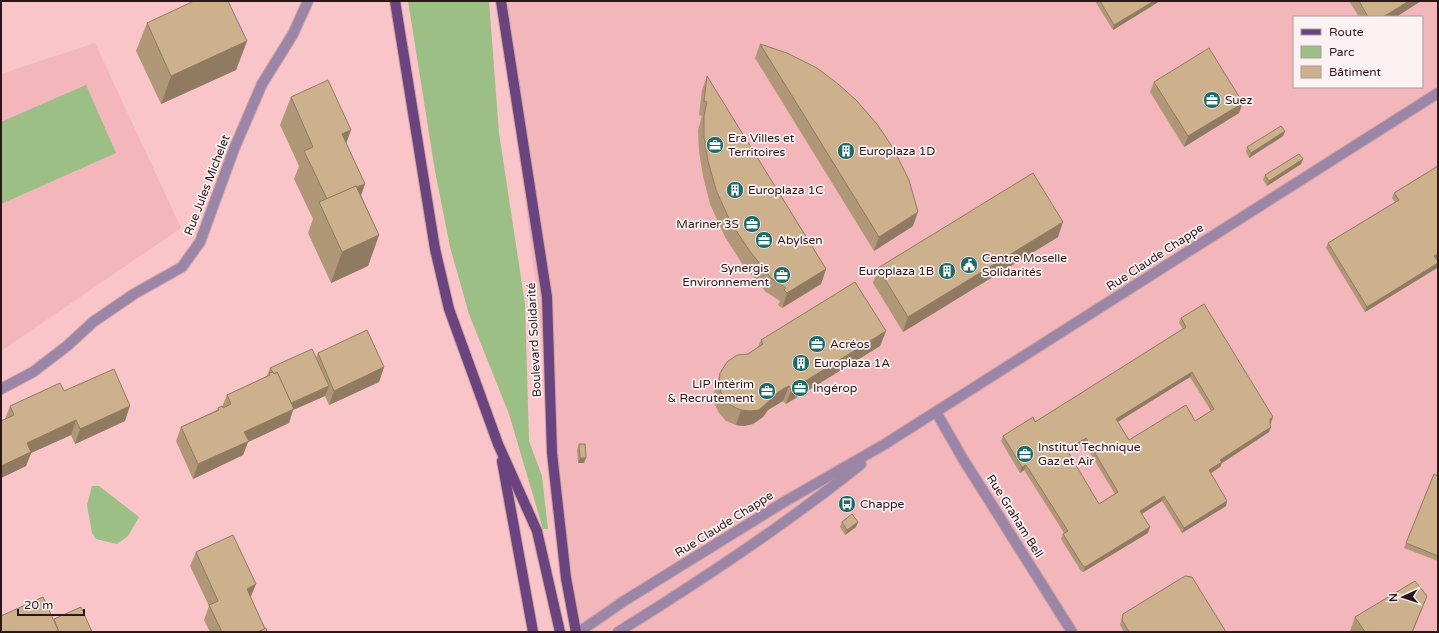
<svg xmlns="http://www.w3.org/2000/svg" width="1439" height="633" viewBox="0 0 1439 633" font-family="'Varela Round',sans-serif">
	<style>
		.built { fill: #f2b6bb; fill-rule: evenodd }
		.green { fill: #9bbf84 }
		.lines { fill: none; stroke-linecap: round; stroke-linejoin: round }
		.minor-casing { stroke: #d0a2a6; stroke-width: 12 }
		.major-casing { stroke: #d0a2a6; stroke-width: 12 }
		.minor { stroke: #9b86a7; stroke-width: 10 }
		.major { stroke: #6a447e; stroke-width: 10 }
		.wall { fill: #b09778; fill-rule: evenodd }
		.shaded-wall { fill: #907b62 }
		.building { fill: #cdb08c; stroke: #907b62; fill-rule: evenodd }
		.labels { text-anchor: middle; stroke-width: 3.5; stroke-linejoin: round; paint-order: stroke }
		.poi-label { font-size: 12px; fill: #2a1719; stroke: #fdf2f3; text-anchor: start }
		.street-label { font-size: 12px; fill: #2a1719; stroke: #fdf2f3 }
	</style>
	<rect width="100%" height="100%" fill="#f9c5c9"/>
	<!-- built -->
	<g class="built">
		<path d="M501 1H1438V632H576L574 601ZM1294 17H1422V87H1294Z"/>
		<path d="M95 43 181 228 1 351V74Z"/>
	</g>
	<!-- green -->
	<g class="green">
		<path d="M408 1H489L499 133 525 304 529 441 542 476 548 529H543L509 414 469 314 450 247 435 171Z"/>
		<path d="M86 85 116 153 1 204V122Z"/>
		<path d="M92 486H99L139 517 128 536 117 544 96 539 92 533 87 505Z"/>
	</g>
	<g class="lines">
		<defs>
			<g id="minor">
				<path d="M1 389 33 372 67 346 93 322 134 294 182 267 200 242 234 149 262 84 293 34 308 1"/>
				<path d="M936 412 963 459 1072 632"/>
				<path d="M579 632 624 601 784 502 885 444 1438 93"/>
				<path d="M618 632C702 580 784 526 861 464"/>
			</g>
			<g id="major">
				<path d="M395 1 435 249 449 309 498 444 537 531 560 632"/>
				<path d="M501 1 547 297 552 453 566 578 576 632"/>
				<path d="M502 461 533 632"/>
			</g>
		</defs>
		<!-- minor casing -->
		<use href="#minor" class="minor-casing"/>
		<!-- major casing -->
		<use href="#major" class="major-casing"/>
		<!-- minor -->
		<use href="#minor" class="minor"/>
		<!-- major -->
		<use href="#major" class="major"/>
	</g>
	<!-- wall -->
	<g class="wall">
		<path d="M1095 1H1160L1113 30Z"/>
		<path d="M1349 1H1421L1396 17H1359Z"/>
		<path d="M147 23 247 41 236 70 161 104 136 51Z"/>
		<path d="M760 44 913 226 874 251 755 58Z"/>
		<path d="M707 76 826 269 821 284 782 308 778 305 780 301 766 292 743 265 725 237 710 204 703 176 699 151 698 130 702 116 699 115 702 90Z"/>
		<path d="M1154 82 1239 113 1184 147 1150 92Z"/>
		<path d="M291 97 346 143 365 184 361 195 379 235 368 266 331 283 308 233 313 219 294 179 299 166 280 125Z"/>
		<path d="M1285 131 1283 136 1249 158 1246 152 1247 147Z"/>
		<path d="M1303 159 1301 164 1267 186 1263 180 1265 175Z"/>
		<path d="M1438 166V257L1436 259 1437 268 1365 312 1326 248 1328 243 1395 202 1392 198 1394 193Z"/>
		<path d="M1058 237 903 332 873 283 878 268Z"/>
		<path d="M1181 318 1271 423H1270L1269 432 1222 463 1220 467 1210 473 1226 506 1182 533 1162 501 1142 514 1148 533 1083 572 1081 571 1061 539 1063 534 1064 533 1024 470 1020 473 1001 441 1003 436 1035 422 1183 329 1179 323ZM1190 377 1211 411 1195 421 1129 440 1118 422ZM1084 443 1115 494 1099 504 1068 453Z"/>
		<path d="M886 331 880 346 786 404 783 401 768 410 763 417 753 424 744 426 736 425 726 421 719 413 713 401 715 388 720 373 758 347 761 340Z"/>
		<path d="M318 353 384 367 379 382 329 405 325 396 293 410 289 423 248 442 243 455 193 479 176 441 181 427 217 410 218 408 222 407 227 395 267 376 270 368 316 358Z"/>
		<path d="M64 391 125 421 75 444 71 435 31 453 26 466 1 478V421L5 419 10 406Z"/>
		<path d="M579 444 584 463H578L577 450Z"/>
		<path d="M1434 474 1438 476V561L1404 548Z"/>
		<path d="M842 522H858L856 527 845 535 840 527Z"/>
		<path d="M196 552 251 598 267 632H210L204 620 209 606 190 566Z"/>
		<path d="M1427 596 1413 632H1351L1350 631 1355 617Z"/>
		<path d="M1123 614 1226 632H1124L1120 625Z"/>
	</g>
	<!-- shaded-wall -->
	<g class="shaded-wall">
		<path d="M1154 1H1160L1113 30 1114 25Z"/>
		<path d="M1409 1H1421L1396 17H1383Z"/>
		<path d="M247 41 236 70 161 104 171 76Z"/>
		<path d="M1243 103 1239 113 1184 147 1188 136Z"/>
		<path d="M351 130 341 158 342 134Z"/>
		<path d="M1285 131 1283 136 1249 158 1251 153Z"/>
		<path d="M1303 159 1301 164 1267 186 1269 181Z"/>
		<path d="M365 184 355 212 327 201Z"/>
		<path d="M918 212 913 226 874 251 879 237Z"/>
		<path d="M1063 222 1058 237 903 332 908 317Z"/>
		<path d="M379 235 368 266 331 283 342 252Z"/>
		<path d="M1438 254V257L1432 261 1434 256Z"/>
		<path d="M1438 263 1437 268 1365 312 1367 307Z"/>
		<path d="M826 269 821 284 782 308 787 293Z"/>
		<path d="M886 331 880 346 786 404 791 390Z"/>
		<path d="M384 367 379 382 329 405 334 391Z"/>
		<path d="M1192 372 1190 377 1114 424 1116 419Z"/>
		<path d="M329 386 325 396 293 410 289 423 248 442 243 455 193 479 198 464 244 432 288 405Z"/>
		<path d="M789 386 783 401 768 410 763 417 753 424 744 426 736 425 741 410 774 395Z"/>
		<path d="M130 406 125 421 75 444 80 429Z"/>
		<path d="M1273 417 1271 423 1269 424 1270 419Z"/>
		<path d="M76 420 71 435 31 453 26 466 1 478V466L27 443Z"/>
		<path d="M1271 427 1269 432 1222 463 1220 467 1207 476 1209 470 1220 460Z"/>
		<path d="M1086 438 1084 443 1065 455 1067 450Z"/>
		<path d="M580 458H586L584 463H578Z"/>
		<path d="M1026 465 1024 470 1020 473 1022 467Z"/>
		<path d="M1164 496 1162 501 1138 516 1140 511Z"/>
		<path d="M1227 501 1226 506 1182 533 1184 528Z"/>
		<path d="M858 522 856 527 845 535 847 530Z"/>
		<path d="M1150 527 1148 533 1083 572 1085 567Z"/>
		<path d="M256 584 250 599 247 589Z"/>
	</g>
	<!-- building -->
	<g class="building">
		<path d="M194 1H228L247 41 171 76 147 23Z"/>
		<path d="M1100 1H1154L1114 25Z"/>
		<path d="M1359 1H1409L1383 17H1368Z"/>
		<path d="M760 44 787 53 817 68 838 84 856 100 877 124 893 148 909 180 918 212 879 237Z"/>
		<path d="M1209 48 1243 103 1188 136 1154 82Z"/>
		<path d="M707 76 826 269 787 293 784 290 786 288 771 278 749 250 731 223 716 190 708 161 704 137V116L707 102 704 101Z"/>
		<path d="M328 80 351 130 342 134 365 184 357 187 356 186 327 199 304 151 313 147 291 97Z"/>
		<path d="M1281 126 1285 131 1251 153 1247 147Z"/>
		<path d="M1299 154 1303 159 1269 181 1265 175Z"/>
		<path d="M1438 166V254L1434 256 1438 261V263L1367 307 1328 243 1399 200 1394 193Z"/>
		<path d="M1033 173 1063 222 908 317 878 268Z"/>
		<path d="M356 186 379 235 342 252 319 202Z"/>
		<path d="M855 282 886 331 791 390 789 386 783 389 774 395 768 402 759 410 750 411 741 410 732 406 724 399 719 387 720 373 727 362 737 355 748 354 763 344 761 340Z"/>
		<path d="M1204 304 1273 417 1270 419V425L1271 427 1220 460 1222 462 1209 470 1227 501 1184 528 1164 496 1140 511 1150 527 1085 567 1083 566 1063 534 1068 531 1026 465 1022 467 1003 436 1033 417 1035 422 1186 327 1181 318ZM1192 372 1214 409 1195 421 1186 405 1129 440 1116 419ZM1086 438 1118 492 1099 504 1067 450Z"/>
		<path d="M367 330 384 367 334 391 318 353Z"/>
		<path d="M312 349 329 386 291 403 277 372 274 374 270 368Z"/>
		<path d="M114 369 130 406 80 429 76 420 27 443 31 452 1 466V421L14 415 10 406 60 383 64 391Z"/>
		<path d="M273 372 274 374 277 372 294 409 244 432 249 441 198 464 181 427 219 410 218 408 222 406 223 408 231 404 227 395 270 375 269 373Z"/>
		<path d="M579 444H585L586 458H580Z"/>
		<path d="M1434 474 1438 476V556L1406 543Z"/>
		<path d="M852 514 858 522 847 530 842 522Z"/>
		<path d="M233 535 256 584 247 589 265 629 258 632H222L209 605 218 601 196 552Z"/>
		<path d="M1185 576 1192 577 1226 632H1129L1122 620 1123 614Z"/>
		<path d="M1415 581 1427 596 1412 632H1365L1355 617Z"/>
		<path d="M43 597 59 632H1V616Z"/>
		<path d="M81 607 92 632H59L54 619Z"/>
		<path d="M266 628 267 632H258Z"/>
	</g>
	<!-- icons -->
	<defs>
		<symbol id="office-disc" viewBox="-11 -11 22 22"><circle r="9.5" fill="#1e6a69" stroke="#fdf2f3"/><path d="M-6-3h4V-5.5h4V-3h4V5H-6ZM-1-4.5V-3h2v-1.5ZM-6 0V1H6V0Z" fill="#fff"/></symbol>
		<symbol id="building-disc" viewBox="-11 -11 22 22"><circle r="9.5" fill="#1e6a69" stroke="#fdf2f3"/><path d="M-4-6H4V6H1V3H-1V6H-4ZM-2.5-4.3h1.7v1.8h-1.7ZM.8-4.3h1.7v1.8H.8ZM-2.5-1h1.7V.8h-1.7ZM.8-1h1.7V.8H.8Z" fill="#fff"/></symbol>
		<symbol id="civic-disc" viewBox="-11 -11 22 22"><circle r="9.5" fill="#1e6a69" stroke="#fdf2f3"/><path d="M-.6-6.5H3V-4.5H.6V-3L4-1V1h2V6H-6V1h2V-1L-.6-3ZM-1.2 2.5V6h2.4V2.5Z" fill="#fff"/></symbol>
		<symbol id="bus-disc" viewBox="-11 -11 22 22"><circle r="9.5" fill="#1e6a69" stroke="#fdf2f3"/><path d="M-5-6H5V4H4V6H2V4H-2V6H-4V4H-5ZM-3.5-4V0h7V-4ZM-3.5 1.2v1.5H-2V1.2ZM2 1.2v1.5H3.5V1.2Z" fill="#fff"/></symbol>
	</defs>
	<g fill-rule="evenodd">
		<use href="#office-disc" x="1202" y="90" width="20" height="20"/>
		<use href="#office-disc" x="705" y="135" width="20" height="20"/>
		<use href="#building-disc" x="836" y="141" width="20" height="20"/>
		<use href="#building-disc" x="725" y="180" width="20" height="20"/>
		<use href="#office-disc" x="742" y="214" width="20" height="20"/>
		<use href="#office-disc" x="754" y="230" width="20" height="20"/>
		<use href="#civic-disc" x="959" y="255" width="20" height="20"/>
		<use href="#building-disc" x="937" y="261" width="20" height="20"/>
		<use href="#office-disc" x="772" y="265" width="20" height="20"/>
		<use href="#office-disc" x="807" y="334" width="20" height="20"/>
		<use href="#building-disc" x="791" y="353" width="20" height="20"/>
		<use href="#office-disc" x="790" y="378" width="20" height="20"/>
		<use href="#office-disc" x="757" y="381" width="20" height="20"/>
		<use href="#office-disc" x="1015" y="444" width="20" height="20"/>
		<use href="#bus-disc" x="837" y="494" width="20" height="20"/>
	</g>
	<g class="labels">
		<!-- poi labels -->
		<g class="poi-label">
			<text x="1225" y="104">Suez</text>
			<text x="728" y="142">Era Villes et<tspan x="728" dy="14">Territoires</tspan></text>
			<text x="859" y="155">Europlaza 1D</text>
			<text x="748" y="194">Europlaza 1C</text>
			<text x="739" y="228" text-anchor="end">Mariner 3S</text>
			<text x="777" y="244">Abylsen</text>
			<text x="982" y="262">Centre Moselle<tspan x="982" dy="14">Solidarités</tspan></text>
			<text x="769" y="272" text-anchor="end">Synergis<tspan x="769" dy="14">Environnement</tspan></text>
			<text x="934" y="275" text-anchor="end">Europlaza 1B</text>
			<text x="830" y="348">Acréos</text>
			<text x="814" y="367">Europlaza 1A</text>
			<text x="754" y="388" text-anchor="end">LIP Intérim<tspan x="754" dy="14">&amp; Recrutement</tspan></text>
			<text x="813" y="392">Ingérop</text>
			<text x="1038" y="451">Institut Technique<tspan x="1038" dy="14">Gaz et Air</tspan></text>
			<text x="860" y="508">Chappe</text>
		</g>
		<!-- street labels -->
		<g class="street-label">
			<text transform="translate(207 185) rotate(-69)" y="4">Rue Jules Michelet</text>
			<text transform="translate(1155 257) rotate(-33)" y="4">Rue Claude Chappe</text>
			<text transform="translate(534 340) rotate(-93)" y="4">Boulevard Solidarité</text>
			<text transform="translate(1015 516) rotate(58)" y="4">Rue Graham Bell</text>
			<text transform="translate(724 524) rotate(-32)" y="4">Rue Claude Chappe</text>
		</g>
	</g>
	<!-- border -->
	<rect width="1439" height="633" fill="none" stroke="#2a1719" stroke-width="4"/>
	<!-- legend -->
	<rect x="1293" y="16" width="130" height="72" fill="#fdf2f3" stroke="#a99a9c"/>
	<rect x="1301" y="29" width="20" height="6" fill="#6a447e" stroke="#a99a9c"/>
	<text x="1329" y="36" font-size="12" fill="#2a1719">Route</text>
	<rect x="1301" y="46" width="20" height="12" fill="#9bbf84" stroke="#a99a9c"/>
	<text x="1329" y="56" font-size="12" fill="#2a1719">Parc</text>
	<rect x="1301" y="66" width="20" height="12" fill="#cdb08c" stroke="#a99a9c"/>
	<text x="1329" y="76" font-size="12" fill="#2a1719">Bâtiment</text>
	<!-- north arrow -->
	<g transform="translate(1403 597) rotate(267)" stroke="#fdf2f3" stroke-width="3" paint-order="stroke">
	<path d="M0-3L7 15L0 10L-7 15Z" fill="#2a1719"/>
	<text y="-6" font-size="11" font-weight="bold" text-anchor="middle" fill="#2a1719">N</text>
	</g>
	<!-- scale -->
	<path d="M18 609v6h66v-6" fill="none" stroke="#2a1719" stroke-width="2"/>
	<text x="24" y="609" font-size="12" fill="#2a1719" stroke="#fdf2f3" stroke-width="3" paint-order="stroke">20 m</text>
</svg>
